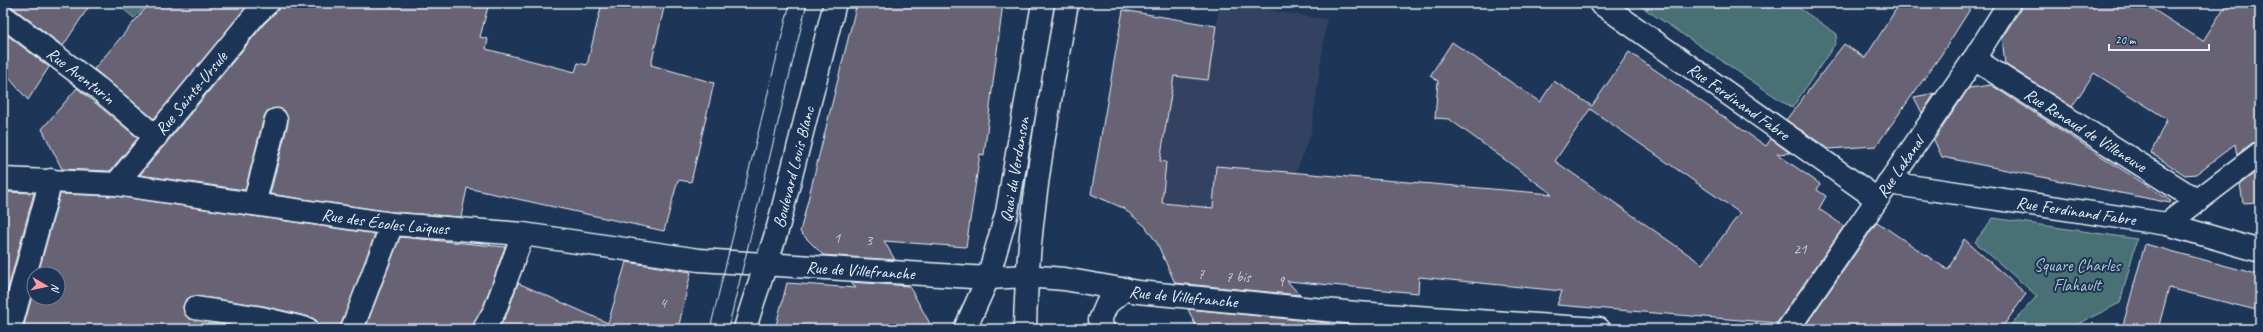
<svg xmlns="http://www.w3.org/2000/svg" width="2263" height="332" viewBox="0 0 2263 332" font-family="Caveat,sans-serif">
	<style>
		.built { fill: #334260 }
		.green { fill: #4a7175; stroke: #99b1b6 }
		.building { fill: #676274; stroke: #e8f1f8; fill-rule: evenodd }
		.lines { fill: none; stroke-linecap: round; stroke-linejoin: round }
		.street-casing { stroke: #e8f1f8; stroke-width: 25 }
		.secondary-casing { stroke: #e8f1f8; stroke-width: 25 }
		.street { stroke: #1d3557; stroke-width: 22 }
		.secondary { stroke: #1d3557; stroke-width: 22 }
		.tram { stroke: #e8f1f8; stroke-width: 1 }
		.labels { text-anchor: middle; stroke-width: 4; stroke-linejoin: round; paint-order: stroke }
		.number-label { font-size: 15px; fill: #c8cdd7 }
		.street-label { font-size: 17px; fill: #e8f1f8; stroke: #1d3557 }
		.park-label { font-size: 17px; fill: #b1c4ca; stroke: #1d3557 }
	</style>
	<rect width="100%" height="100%" fill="#1d3557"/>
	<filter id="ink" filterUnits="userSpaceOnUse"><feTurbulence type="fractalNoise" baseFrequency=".025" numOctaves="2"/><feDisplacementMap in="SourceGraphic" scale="8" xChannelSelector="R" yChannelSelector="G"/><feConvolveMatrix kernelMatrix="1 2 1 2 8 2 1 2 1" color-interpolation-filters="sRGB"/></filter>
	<g filter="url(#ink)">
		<!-- built -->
		<path class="built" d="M1220 3 1327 19 1311 133 1296 173 1213 208 1162 203 1157 245 1145 226 1132 214 1123 208 1091 196 1123 10 1216 26Z"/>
		<!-- green -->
		<g class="green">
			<path d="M116 3H149L134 18Z"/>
			<path d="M1636 3H1792L1837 34 1835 44 1792 108Z"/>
			<path d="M1993 218 2137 239 2120 303 2068 329H2012L2009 327 2037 296 1975 242Z"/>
		</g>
		<!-- building -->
		<g class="building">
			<path d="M3 3H91L63 46 11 6Z"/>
			<path d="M150 3H250L154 119 94 69Z"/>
			<path d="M280 3H489L480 37 488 39 486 49 575 72 578 63 587 65 602 3H665L651 65 714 83 691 182 678 180 664 231 467 188 461 217 393 212 270 194 288 123 285 111 279 108 267 111 264 117 245 190 140 175 264 24 276 12Z"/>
			<path d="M857 3H1003L984 155 980 154 966 247 884 241 895 260 823 255 800 232Z"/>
			<path d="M1900 3H1974L1941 55 1876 146 1829 149 1786 120 1844 44 1865 58Z"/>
			<path d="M2021 3H2143L2203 41 2227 3H2260V141L2252 143 2237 155 2235 144 2196 174 2185 175 2151 153 2167 119 2094 73 2072 107 2005 64 2002 38 2020 10Z"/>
			<path d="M1123 10 1216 26 1208 80 1174 76 1160 161 1166 162 1162 203 1213 208 1216 166 1552 194 1449 119 1435 118 1438 81 1430 76 1452 42 1540 102 1554 81 1592 106 1629 52 1766 146 1771 139 1790 153 1777 154 1820 184 1817 190 1826 196 1819 209 1844 226 1777 323 1557 305 1562 291 1419 277 1418 293 1287 281 1300 295 1175 283 1157 243 1145 226 1123 208 1091 194ZM1590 109 1740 213 1702 264 1555 161Z"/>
			<path d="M3 32 49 67 28 100 3 71Z"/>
			<path d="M1991 85 2171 201 2170 203 1942 157 1934 140 1969 88Z"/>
			<path d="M77 88 138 138 110 171 62 169 42 129Z"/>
			<path d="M1935 93 1922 113 1914 97Z"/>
			<path d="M2260 169V202L2243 203 2240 184Z"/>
			<path d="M3 192 34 193 3 307Z"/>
			<path d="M60 194 115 196 375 234 340 329H319L316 320 310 317 264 306 196 296 190 297 183 306 184 313 188 318 250 329H23L34 289V298H58V274H38Z"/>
			<path d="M1877 222 1948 270 1964 239 2026 294 2001 329H1803Z"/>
			<path d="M400 237 505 247 484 305 472 329H365Z"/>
			<path d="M2145 244 2260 275V311L2169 288 2158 329H2122Z"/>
			<path d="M626 262 691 272 678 329H498L507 314 518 283 608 323Z"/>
			<path d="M850 282 909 286 933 329H775L787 283 856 288Z"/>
			<path d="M1188 309 1328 323 1334 329H1197Z"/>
		</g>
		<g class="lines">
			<defs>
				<g id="street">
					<path id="s1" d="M1600 3 1877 199"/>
					<path id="s2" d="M3 16 98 88 156 137"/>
					<path id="s3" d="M1974 59 2198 201"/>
					<path id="s4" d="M3 179 116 184 392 224 523 234 699 260 988 278"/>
					<path id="s5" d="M1888 183 2167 224 2260 251"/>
					<path id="s6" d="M116 184 255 15 268 3"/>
					<path d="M254 204 276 120"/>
					<path d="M2167 224 2260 153"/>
					<path id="s7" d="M1026 276 1064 279 1138 292 1356 313 1599 329"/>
					<path d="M195 308 261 318 307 329"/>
					<path d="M10 329 51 180"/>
					<path d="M352 329 392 224"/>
					<path d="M484 329 495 310 523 234"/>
					<path id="s8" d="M745 329C754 295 768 262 778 227L835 3"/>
					<path d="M1103 329 1100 320 1107 304 1125 289"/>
					<path id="s9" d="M1788 329 1974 59 2009 3"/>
				</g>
				<g id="secondary">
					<path d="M988 278 1026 276"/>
					<path id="s10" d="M965 329 988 278 1007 212 1043 3"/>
					<path d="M1025 329C1027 219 1048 111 1067 3"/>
				</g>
			</defs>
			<!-- street casing -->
			<use href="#street" class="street-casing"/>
			<!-- secondary casing -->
			<use href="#secondary" class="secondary-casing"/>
			<!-- street -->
			<use href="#street" class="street"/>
			<!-- secondary -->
			<use href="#secondary" class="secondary"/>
			<!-- tram -->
			<g class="tram">
				<path d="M710 329 790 3"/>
				<path d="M728 329 807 3"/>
			</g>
		</g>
	</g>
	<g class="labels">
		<!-- number labels -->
		<g class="number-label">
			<text x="837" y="243">1</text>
			<text x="869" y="245">3</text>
			<text x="1800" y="254">21</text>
			<text x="1201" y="279">7</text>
			<text x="1238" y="282">7 bis</text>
			<text x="1281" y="286">9</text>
			<text x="663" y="308">4</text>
		</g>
		<!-- street labels -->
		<g class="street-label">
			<text dy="6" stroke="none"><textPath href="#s2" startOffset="98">Rue Aventurin</textPath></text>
			<text dy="6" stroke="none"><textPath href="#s6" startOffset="118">Rue Sainte-Ursule</textPath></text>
			<text dy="6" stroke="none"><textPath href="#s1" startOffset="170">Rue Ferdinand Fabre</textPath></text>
			<text dy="6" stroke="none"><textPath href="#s3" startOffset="132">Rue Renaud de Villeneuve</textPath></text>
			<text dy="6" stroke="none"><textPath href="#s8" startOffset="169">Boulevard Louis Blanc</textPath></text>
			<text dy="6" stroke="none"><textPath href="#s9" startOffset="197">Rue Lakanal</textPath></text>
			<text dy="6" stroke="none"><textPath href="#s10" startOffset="168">Quai du Verdanson</textPath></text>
			<text dy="6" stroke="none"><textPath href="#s5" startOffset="190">Rue Ferdinand Fabre</textPath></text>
			<text dy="6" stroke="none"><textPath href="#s4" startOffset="385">Rue des Écoles Laïques</textPath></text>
			<text dy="6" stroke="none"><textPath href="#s4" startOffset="863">Rue de Villefranche</textPath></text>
			<text dy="6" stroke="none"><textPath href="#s7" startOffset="159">Rue de Villefranche</textPath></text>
		</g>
		<!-- park labels -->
		<g class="park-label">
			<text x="2077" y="271">Square Charles<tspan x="2077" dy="20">Flahault</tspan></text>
		</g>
	</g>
	<!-- margin -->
	<rect width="2263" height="332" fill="none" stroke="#1d3557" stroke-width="16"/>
	<rect x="8" y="8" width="2247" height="316" fill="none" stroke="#e8f1f8" stroke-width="1.5" filter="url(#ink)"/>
	<!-- north arrow -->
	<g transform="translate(46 286) rotate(99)"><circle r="19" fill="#1d3557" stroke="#6e8097"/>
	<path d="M0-3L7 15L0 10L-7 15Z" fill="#ff9aa2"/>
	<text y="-6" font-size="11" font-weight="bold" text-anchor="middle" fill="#e8f1f8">N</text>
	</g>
	<!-- scale -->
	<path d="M2109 44v6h100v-6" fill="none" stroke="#e8f1f8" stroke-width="2"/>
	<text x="2115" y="44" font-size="12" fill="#e8f1f8" stroke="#1d3557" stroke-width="3" paint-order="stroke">20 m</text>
</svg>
